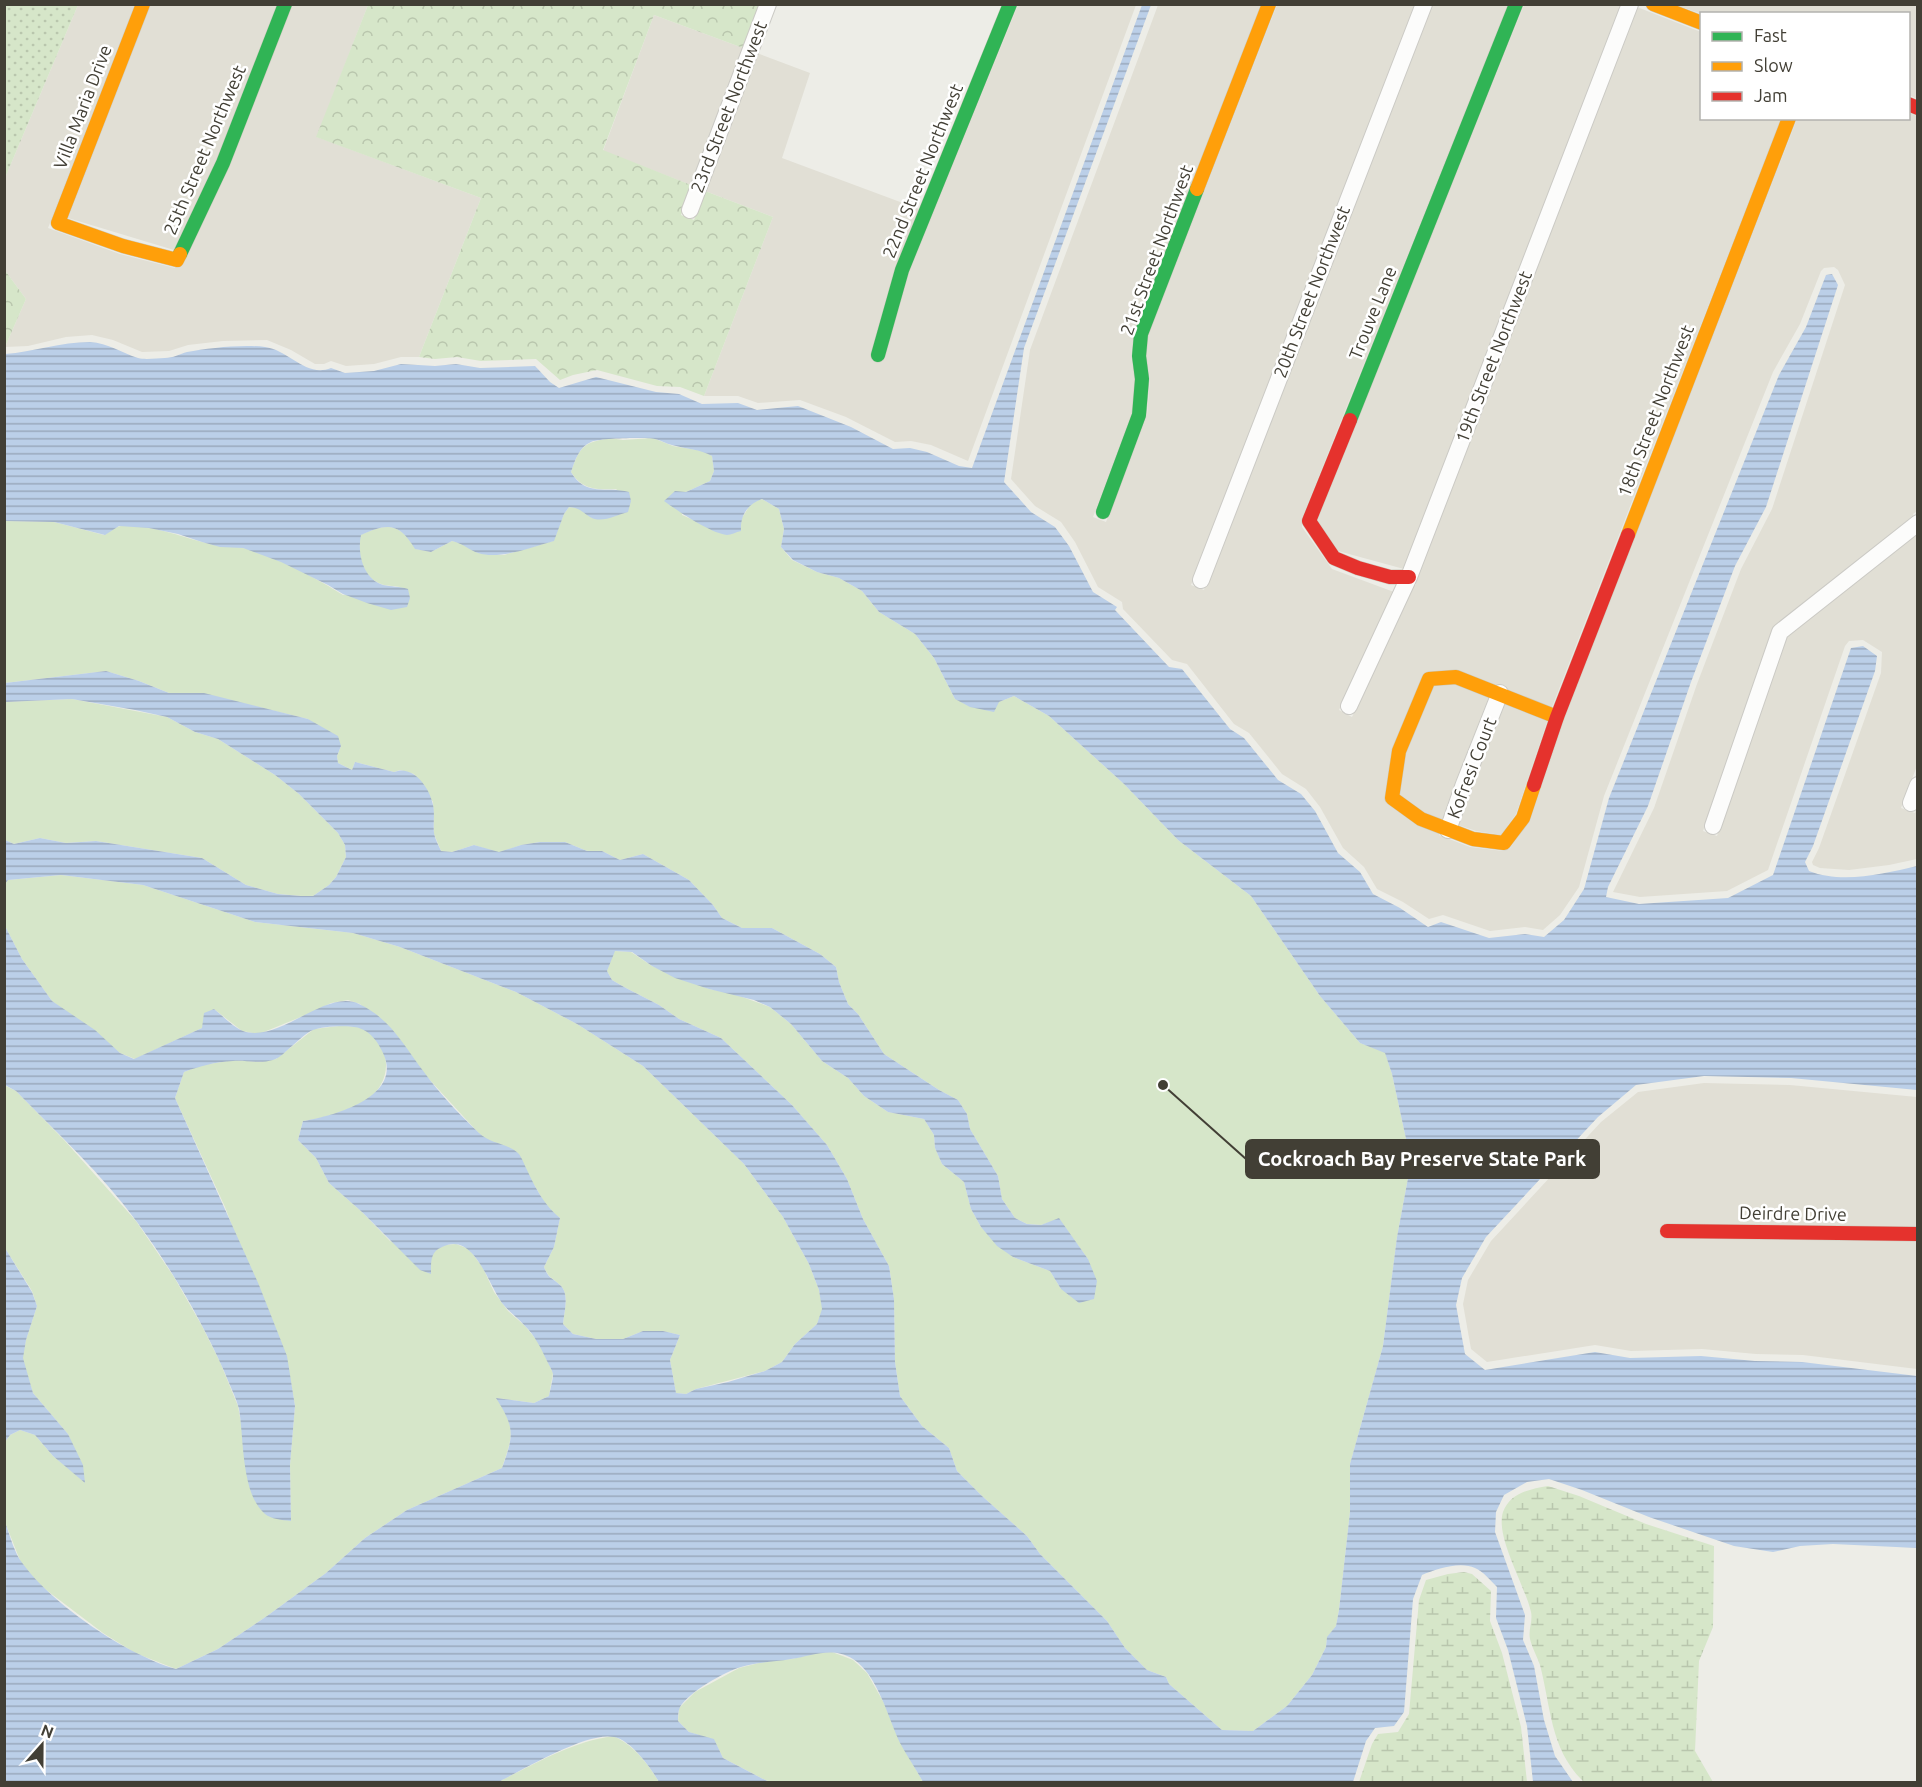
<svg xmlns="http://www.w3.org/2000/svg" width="1922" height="1787" viewBox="0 0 1922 1787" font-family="Ubuntu,sans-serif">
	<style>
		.residential { fill: #e1dfd5 }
		.grass { fill: url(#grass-dots) }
		.forest { fill: url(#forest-crowns) }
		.wetland { fill: url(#wetland-marsh) }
		.park { fill: #d6e6c9 }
		.water { fill: url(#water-rules) }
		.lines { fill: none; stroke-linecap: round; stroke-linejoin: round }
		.street-casing { stroke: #cbcac5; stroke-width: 18 }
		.fast-casing { stroke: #cccabe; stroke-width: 15 }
		.slow-casing { stroke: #cccabe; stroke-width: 15 }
		.jam-casing { stroke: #cccabe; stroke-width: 15 }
		.street { stroke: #fcfcfb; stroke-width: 16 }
		.fast { stroke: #30b455; stroke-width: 14 }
		.slow { stroke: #ff9f0a; stroke-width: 14 }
		.jam { stroke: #e5322d; stroke-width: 14 }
		.labels { text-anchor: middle; stroke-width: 5; stroke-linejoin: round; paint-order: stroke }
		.street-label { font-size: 18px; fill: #423f35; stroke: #fff }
		.leader { fill: none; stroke: #423f35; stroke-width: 2 }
		.callout-dot { fill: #423f35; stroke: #fff; stroke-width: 2 }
		.callout { fill: #423f35; stroke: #423f35; stroke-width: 2 }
		.callout-label { font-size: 20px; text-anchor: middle; font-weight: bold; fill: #fff }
	</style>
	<defs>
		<pattern id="grass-dots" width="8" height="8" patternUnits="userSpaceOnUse" patternTransform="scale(1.5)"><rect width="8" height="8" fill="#d6e6c9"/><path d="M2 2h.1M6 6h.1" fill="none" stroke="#b9c6ad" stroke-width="1.8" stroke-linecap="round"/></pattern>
		<pattern id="forest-crowns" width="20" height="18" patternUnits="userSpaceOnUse" patternTransform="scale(1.5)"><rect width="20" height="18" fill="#d6e6c9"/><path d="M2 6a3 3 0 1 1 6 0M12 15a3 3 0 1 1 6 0" fill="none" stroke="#b9c6ad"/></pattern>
		<pattern id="wetland-marsh" width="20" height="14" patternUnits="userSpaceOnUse" patternTransform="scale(1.5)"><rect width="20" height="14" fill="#d6e6c9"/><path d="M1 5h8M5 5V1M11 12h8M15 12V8" fill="none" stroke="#b9c6ad"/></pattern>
		<pattern id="water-rules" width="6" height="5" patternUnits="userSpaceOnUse" patternTransform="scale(1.5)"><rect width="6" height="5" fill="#bbcfe8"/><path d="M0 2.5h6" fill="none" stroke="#9aa9bd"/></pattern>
	</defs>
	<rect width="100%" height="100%" fill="#edede7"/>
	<!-- residential -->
	<g class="residential">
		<path d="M78 5H135L48 228 120 254 175 268 292 5H368L317 137 481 198 419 357H401L374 364 346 366 331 361 324 364H315L291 350 267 340 223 341 188 345 169 351 142 352 113 340 92 335 66 337 28 346 5 347 26 299 4 269 5 178Z"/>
		<path d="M150 5H277L217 160 174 250 68 218Z"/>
		<path d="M1018 5H1136L968 461 931 445 911 441 895 442 846 417 800 400 758 403 738 396H704L773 217 705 191 757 53 810 73 782 158 919 209 909 272Z"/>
		<path d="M1158 5H1261L1134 331 1131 356 1135 380 1132 413 1093 517 1106 522 1147 415 1150 379 1146 355 1148 335 1277 5H1416L1191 585 1204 590 1432 5H1508L1302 518V527L1332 569 1394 592 1339 710 1352 717 1413 586 1416 585V579L1637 7 1701 32 1702 118 1781 119 1552 707 1516 814 1501 835 1476 831 1444 820 1439 835 1470 847 1503 851 1510 848 1530 820 1564 719 1797 119 1908 118 1909 113 1917 116V511L1913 514 1914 517 1773 630 1703 831 1717 836 1786 637 1917 534 1918 763 1901 808 1915 813 1917 807V859L1889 865 1849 870 1820 868 1813 865 1812 862 1819 848 1881 673 1882 652 1863 640 1849 641 1845 646 1768 870 1727 891 1640 897 1613 892 1654 808 1697 684 1741 569 1772 509 1845 285 1838 270 1834 267 1824 268 1821 271 1800 324 1773 372 1604 796 1579 887 1560 915 1543 930 1525 927 1490 931 1443 915 1429 919 1403 902 1377 889 1364 867 1343 848 1320 807 1306 789 1282 774 1249 733 1234 724 1187 664 1172 660 1123 609 1122 602 1098 587 1075 542 1061 522 1035 506 1011 479 1030 350Z"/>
		<path d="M1524 5H1622L1404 569 1338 551 1317 520Z"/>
		<path d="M1676 5H1917V99L1909 95 1908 14H1702Z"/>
		<path d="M654 15 743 48 691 185 603 151Z"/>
		<path d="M1704 1083 1790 1085 1917 1097V1369L1803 1355 1756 1354 1702 1349 1631 1351 1595 1345 1487 1362 1471 1349 1463 1304 1468 1280 1491 1241 1601 1122 1638 1092Z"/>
	</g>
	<!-- grass -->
	<path class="grass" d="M5 4 78 5 5 178 4 5Z"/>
	<!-- forest -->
	<g class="forest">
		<path d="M368 5H760L743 48 654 15 603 150 691 185 681 215 694 220 705 191 773 217 704 396 680 387 657 386 597 370 573 375 560 380 536 359 481 361 457 357 435 359 419 357 481 198 316 137Z"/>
		<path d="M4 269 26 299 5 347H4Z"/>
	</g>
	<!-- wetland -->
	<g class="wetland">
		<path d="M1548 1486 1579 1496 1646 1524 1714 1546 1713 1627 1699 1661 1695 1751 1713 1782H1584C1550 1750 1551 1707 1540 1665 1537 1656 1532 1648 1530 1639 1528 1630 1533 1621 1531 1612 1525 1585 1495 1537 1503 1512 1510 1493 1530 1489 1548 1486Z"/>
		<path d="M1464 1572 1472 1574 1491 1591 1490 1621 1502 1653 1521 1727 1527 1782H1359L1372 1744 1378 1734 1398 1732 1409 1714 1419 1600 1426 1580 1448 1574Z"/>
	</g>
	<!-- park -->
	<g class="park">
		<path d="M610 438 623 440 653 438 673 446 703 451 712 456 714 471 710 481 686 492 682 515 698 522 740 521 752 502 762 499 779 509 784 529 781 547 792 560 817 572 839 578 862 591 879 612 915 634 934 658 955 699 999 702 1014 696 1049 716 1124 784 1178 840 1251 896 1320 996 1360 1043 1385 1052 1392 1074 1411 1162 1397 1237 1383 1346 1350 1464V1512L1339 1610 1336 1626 1327 1638 1326 1647 1312 1675 1287 1706 1253 1731 1222 1730 1169 1684 1166 1677 1147 1670 1125 1648 1107 1621 1040 1554 1027 1536 982 1496 957 1471 949 1448 922 1426 900 1396 895 1362 894 1299 889 1266 863 1219 847 1179 827 1145 792 1105 721 1038 679 1019 659 1005 624 987 612 980 607 971 614 951 631 952 652 966 709 989 731 993 770 1007 791 1024 822 1061 848 1078 864 1096 888 1112 924 1119 934 1135 935 1148 942 1164 964 1182 971 1209 981 1227 1013 1257 1050 1271 1061 1289 1088 1259 1059 1219 1041 1225 1027 1224 1015 1218 1002 1199 998 1176 970 1129 967 1114 958 1100 939 1090 884 1054 858 1014 848 1004 839 982 836 967 820 954 772 928H742L722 918 713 905 689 880 643 854 620 860 602 851H587L565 842H540L521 845 499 853 474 845 452 852 441 851 434 834 433 802 414 774 400 770 394 772 355 762 352 770 338 763 337 756 341 746 308 719 204 694 169 693 139 681 106 671 5 683 4 521 54 522 104 535C109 532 115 527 121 526 145 523 179 536 202 542 215 546 229 545 243 548 268 552 320 580 343 595L400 586C394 586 386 586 381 584 362 577 357 554 360 535 387 523 399 522 416 549L431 552 452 541 464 544 478 553 504 555 553 541 564 514 569 507 580 508 592 518 617 489C598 490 582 490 571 472 580 446 583 443 610 438Z"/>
		<path d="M72 699 167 717 195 732 218 739 275 775 299 794 338 833 345 845 346 857 336 877 329 885 313 896H301L278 894 246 885 202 858 96 841 66 843 40 838 14 844 5 840V702Z"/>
		<path d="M61 875 143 885 255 922 353 933 400 947 516 992 577 1024 643 1066 744 1164 783 1217 809 1264 819 1290 823 1309 817 1324 795 1344 782 1362 765 1371 696 1389 686 1394 676 1393 670 1360 680 1335 663 1331H643L623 1339H596L573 1334 563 1324C564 1312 570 1294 560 1285 552 1277 549 1279 544 1267L554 1247 560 1218 548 1209 535 1186 499 1144 485 1140 360 1004 348 1000 331 1003 313 1012 259 1034 242 1031 214 1009 202 1028 135 1059 120 1053 52 1001 22 959 5 926 4 884 8 880Z"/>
		<path d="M339 1026C345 1026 353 1026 358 1027 392 1038 396 1082 365 1101 346 1112 324 1118 303 1121L298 1140 316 1158 329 1183 362 1212 390 1241 431 1258 434 1251 444 1245 456 1244 469 1249 483 1268 494 1292 508 1311 525 1326 539 1343 553 1373 549 1396 534 1403 497 1398C516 1430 513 1434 502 1468L407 1510 365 1538 326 1573 267 1616 218 1649 176 1669 135 1653 103 1633 41 1586 21 1563 5 1522V1442L10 1435 20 1430 35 1435 53 1456 85 1482 68 1434 33 1393 22 1358 26 1340 37 1306 32 1291 5 1248 4 1085 16 1091 65 1141 136 1221 174 1277 202 1326 220 1362 238 1406 243 1434 291 1520 290 1465 295 1406 291 1382 225 1207 175 1098 184 1072 202 1065 215 1063 234 1060 260 1062 276 1059 314 1029Z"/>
		<path d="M832 1652 853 1660 867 1673 884 1703 900 1741 923 1782H769L723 1758 714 1740 689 1732 678 1721 679 1708 695 1692 739 1668 767 1661 792 1659 816 1653Z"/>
		<path d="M613 1736C633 1744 648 1764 659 1782H498C535 1764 571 1742 613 1736Z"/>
	</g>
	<!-- water -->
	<g class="water">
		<path d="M1142 5H1151L1024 348 1004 482 1031 512 1055 527 1069 546 1093 592 1117 607 1115 610 1169 667 1182 669 1230 729 1244 738 1278 780 1301 794 1315 811 1338 853 1360 872 1373 894 1400 908 1428 927 1441 922 1489 938 1525 934 1544 937 1564 920 1584 889 1609 798 1779 375 1806 327 1826 275 1832 274 1838 285 1766 507 1735 566 1691 682 1648 806 1608 887 1606 897 1639 904 1728 898 1773 875 1851 648 1863 646 1877 656 1875 671 1813 846 1805 862 1809 871C1842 884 1883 874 1917 866V1090L1791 1078 1704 1076 1636 1085 1598 1117 1486 1237 1462 1278 1456 1305 1465 1354 1485 1370 1595 1352 1630 1358 1701 1356 1755 1361 1802 1362 1917 1376V1548L1833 1544 1800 1546 1773 1552 1734 1546 1649 1517 1582 1490 1549 1479 1527 1482 1504 1495 1496 1512 1495 1532 1525 1615 1523 1640 1534 1666 1544 1720 1555 1756 1573 1782H1533L1527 1726 1508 1650 1496 1618 1497 1587C1491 1581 1483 1571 1475 1568 1460 1561 1436 1569 1422 1575L1413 1599 1404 1712 1394 1726 1375 1728 1366 1741 1353 1782H923C916 1769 907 1756 900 1743 888 1718 878 1675 853 1659 832 1646 813 1656 791 1659 774 1662 757 1662 741 1667 724 1672 689 1692 680 1707 678 1711 678 1717 678 1721L689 1732 714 1739 723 1758 769 1782H659C651 1768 631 1740 614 1737 587 1731 523 1770 498 1782H5V1522C10 1535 14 1553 23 1564 53 1605 127 1655 176 1669L218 1649 267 1616 326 1573 365 1538 407 1510 502 1468C514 1435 515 1428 496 1398L534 1403 549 1396C550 1390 553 1380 553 1374 552 1370 549 1365 547 1361 541 1348 535 1336 525 1326 518 1318 509 1312 502 1303 488 1284 474 1231 442 1247 430 1252 431 1262 431 1274L420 1270 362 1212 329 1183 316 1158 298 1140 303 1121C333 1116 404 1097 383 1053 378 1042 371 1032 359 1028 350 1025 322 1026 313 1030 306 1033 298 1041 292 1046 286 1051 280 1058 273 1060 260 1064 246 1060 233 1061 215 1062 200 1066 184 1072L175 1098 259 1285 287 1356 295 1406 290 1465 291 1521C282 1520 271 1519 265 1514 241 1494 244 1438 239 1409 236 1397 229 1384 224 1371 201 1319 171 1268 137 1222 102 1174 57 1133 16 1091L5 1085V926L22 959 52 1001 95 1030 120 1053 134 1059 202 1028 204 1013 214 1009C223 1016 233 1027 243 1031 279 1044 326 988 359 1004 391 1019 404 1046 424 1072 440 1094 459 1114 479 1133 490 1144 508 1143 519 1154 522 1158 525 1166 527 1170 536 1189 544 1205 560 1218L554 1247 544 1267C549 1280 552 1277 560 1285 570 1294 564 1312 563 1324L573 1334 596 1339H623L643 1331H663L680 1335 670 1360 676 1393 686 1394 696 1389 728 1382 765 1371 782 1362 795 1344 817 1324 822 1309 819 1290 809 1264 783 1217 744 1164 643 1066 577 1024 516 992 400 947 353 933 255 922 143 885 61 875 8 880 5 884V840L14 844 40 838 66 843 96 841 202 858 246 885 278 894 301 896H313L329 885 336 877 346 857 345 845 338 833 299 794 275 775 218 739 195 732 167 717 135 710 72 699 5 702V683L106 671 139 681 169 693H204L308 719 338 736 341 746 337 756 338 763 352 770 355 762 394 772C413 764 430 788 433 805 435 814 433 824 434 833 435 839 439 846 441 851L452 852 474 845 499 852 521 845 540 842H565L587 851H602L620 860 643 854 689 880 713 905 722 918 742 928H772L820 954 836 967 839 982 848 1004 858 1014 884 1054 939 1090 958 1100 967 1114 970 1129 998 1176 1002 1199 1015 1218 1027 1224 1041 1225 1059 1218 1088 1259 1097 1281 1094 1299 1079 1303 1061 1289 1050 1271 1013 1257 997 1246 981 1227 971 1209 964 1182 942 1164 935 1148 934 1135 924 1119 888 1112 864 1096 848 1078 822 1061 791 1024 770 1007 754 1000 709 989 675 978 652 966 632 952 615 951 607 971 612 980 624 987 659 1005 679 1019 721 1038 792 1105 827 1145 847 1179 863 1219 889 1266 894 1299 895 1362 900 1396 922 1426 949 1448 957 1471 982 1496 1027 1536 1040 1554 1107 1621 1125 1648 1147 1670 1166 1677 1169 1684 1222 1730 1253 1731 1287 1706 1312 1675 1326 1647 1327 1637 1336 1626 1339 1610 1350 1512V1464L1383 1346 1397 1237 1411 1162 1392 1074 1385 1053 1360 1043 1320 996 1251 896 1178 840 1124 784 1049 716 1014 696 999 702 994 712 970 707 955 699 934 658 915 634 879 612 862 591 839 578 817 572 793 560 781 547 784 529 779 509 762 499C748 504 740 515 741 531 736 532 731 535 727 535 710 533 678 511 664 501L675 491 686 492 710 481 714 471 712 456C700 449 686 449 672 445 666 444 661 440 655 439 647 437 598 438 591 442 579 447 575 460 571 472 585 497 606 486 629 492L631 501 628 512C617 515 601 524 590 517 582 512 580 508 569 507L564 514 554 541C532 547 500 560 478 553 469 550 464 544 452 541L431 552 415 549C399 522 387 523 361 535 357 553 363 579 383 585 391 587 399 586 408 589L410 598 407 607 391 610 367 603 343 594 328 585 281 562 243 548 220 547 202 542 178 534 149 528 119 526 105 535 54 522 5 521V354C33 352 61 342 90 342 108 343 122 353 138 358 146 360 157 358 165 358 173 358 180 354 187 352 208 348 243 344 265 347 289 350 306 378 331 368L345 373 374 371 401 364 435 366 456 364 480 368 535 366 550 382 559 388 596 377 656 392 679 394 702 404 738 403 757 410 798 406 851 427 893 449 910 448 927 452 959 466 972 468Z"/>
		<path d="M5 1248 32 1292 37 1306 26 1340 23 1358 33 1393 68 1434 83 1465 85 1483 53 1456 35 1435 20 1430 10 1435 5 1442Z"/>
	</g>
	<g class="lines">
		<defs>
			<g id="street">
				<path d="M690 210 768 4"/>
				<path d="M1201 580 1424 4"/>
				<path d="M1349 706 1409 577 1630 4"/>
				<path d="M1911 803 1918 785"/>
				<path d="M1713 826 1780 632 1918 523"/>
				<path d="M1448 830 1464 784 1500 693"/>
			</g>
			<g id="fast">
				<path d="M180 254 223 163 285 4"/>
				<path d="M878 355 902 270 1010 4"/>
				<path d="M1350 420 1516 4"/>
				<path d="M1103 512 1139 415 1142 379 1139 356 1141 334 1197 189"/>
			</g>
			<g id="slow">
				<path d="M143 4 58 223 123 246 177 260 180 254"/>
				<path d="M1653 4 1702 23"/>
				<path d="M1197 189 1269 4"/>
				<path d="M1628 535 1789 118"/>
				<path d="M1534 785 1523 818 1504 843 1473 839 1421 819 1392 798 1399 751 1429 679 1456 677 1557 717"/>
			</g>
			<g id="jam">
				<path d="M1908 104 1918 108"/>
				<path d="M1350 420 1309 521 1334 558 1358 568 1390 577H1409"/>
				<path d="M1534 785 1557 717 1628 535"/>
				<path d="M1667 1231 1918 1234"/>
			</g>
		</defs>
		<!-- street casing -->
		<use href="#street" class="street-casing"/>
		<!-- fast casing -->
		<use href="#fast" class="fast-casing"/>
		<!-- slow casing -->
		<use href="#slow" class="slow-casing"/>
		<!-- jam casing -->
		<use href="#jam" class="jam-casing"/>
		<!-- street -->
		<use href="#street" class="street"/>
		<!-- fast -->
		<use href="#fast" class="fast"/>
		<!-- slow -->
		<use href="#slow" class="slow"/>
		<!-- jam -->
		<use href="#jam" class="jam"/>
	</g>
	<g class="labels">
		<!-- street labels -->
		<g class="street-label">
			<text transform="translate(83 107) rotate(-69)" y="6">Villa Maria Drive</text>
			<text transform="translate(729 107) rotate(-69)" y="6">23rd Street Northwest</text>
			<text transform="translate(205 150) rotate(-67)" y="6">25th Street Northwest</text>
			<text transform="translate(923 171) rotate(-68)" y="6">22nd Street Northwest</text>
			<text transform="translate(1157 250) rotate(-70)" y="6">21st Street Northwest</text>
			<text transform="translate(1312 292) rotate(-69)" y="6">20th Street Northwest</text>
			<text transform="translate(1373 313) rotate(-68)" y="6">Trouve Lane</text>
			<text transform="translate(1494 357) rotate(-69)" y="6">19th Street Northwest</text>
			<text transform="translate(1656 411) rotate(-69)" y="6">18th Street Northwest</text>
			<text transform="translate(1472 768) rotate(-69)" y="6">Kofresi Court</text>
			<text transform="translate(1793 1214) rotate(1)" y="6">Deirdre Drive</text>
		</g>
	</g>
	<!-- callouts -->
	<path class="leader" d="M1163 1085L1246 1159"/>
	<circle class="callout-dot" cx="1163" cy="1085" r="6"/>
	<rect class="callout" x="1246" y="1140" width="353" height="38" rx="6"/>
	<g class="callout-label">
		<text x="1422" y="1166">Cockroach Bay Preserve State Park</text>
	</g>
	<!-- border -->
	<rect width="1922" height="1787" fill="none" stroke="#423f35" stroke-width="12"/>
	<!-- legend -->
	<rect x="1700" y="12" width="210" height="108" fill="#ffffff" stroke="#b3b2ae" stroke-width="1.5"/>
	<rect x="1712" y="32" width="30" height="9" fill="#30b455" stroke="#b3b2ae" stroke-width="1.5"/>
	<text x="1754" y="42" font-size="18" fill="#423f35">Fast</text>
	<rect x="1712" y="62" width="30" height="9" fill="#ff9f0a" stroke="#b3b2ae" stroke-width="1.5"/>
	<text x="1754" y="72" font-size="18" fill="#423f35">Slow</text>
	<rect x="1712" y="92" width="30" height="9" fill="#e5322d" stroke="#b3b2ae" stroke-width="1.5"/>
	<text x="1754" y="102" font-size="18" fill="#423f35">Jam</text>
	<!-- north arrow -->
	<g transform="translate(42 1745) rotate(21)" stroke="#ffffff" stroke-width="4.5" paint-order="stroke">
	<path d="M0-4.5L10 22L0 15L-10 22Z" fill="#423f35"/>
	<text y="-9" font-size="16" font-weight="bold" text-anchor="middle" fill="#423f35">N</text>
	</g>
</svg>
